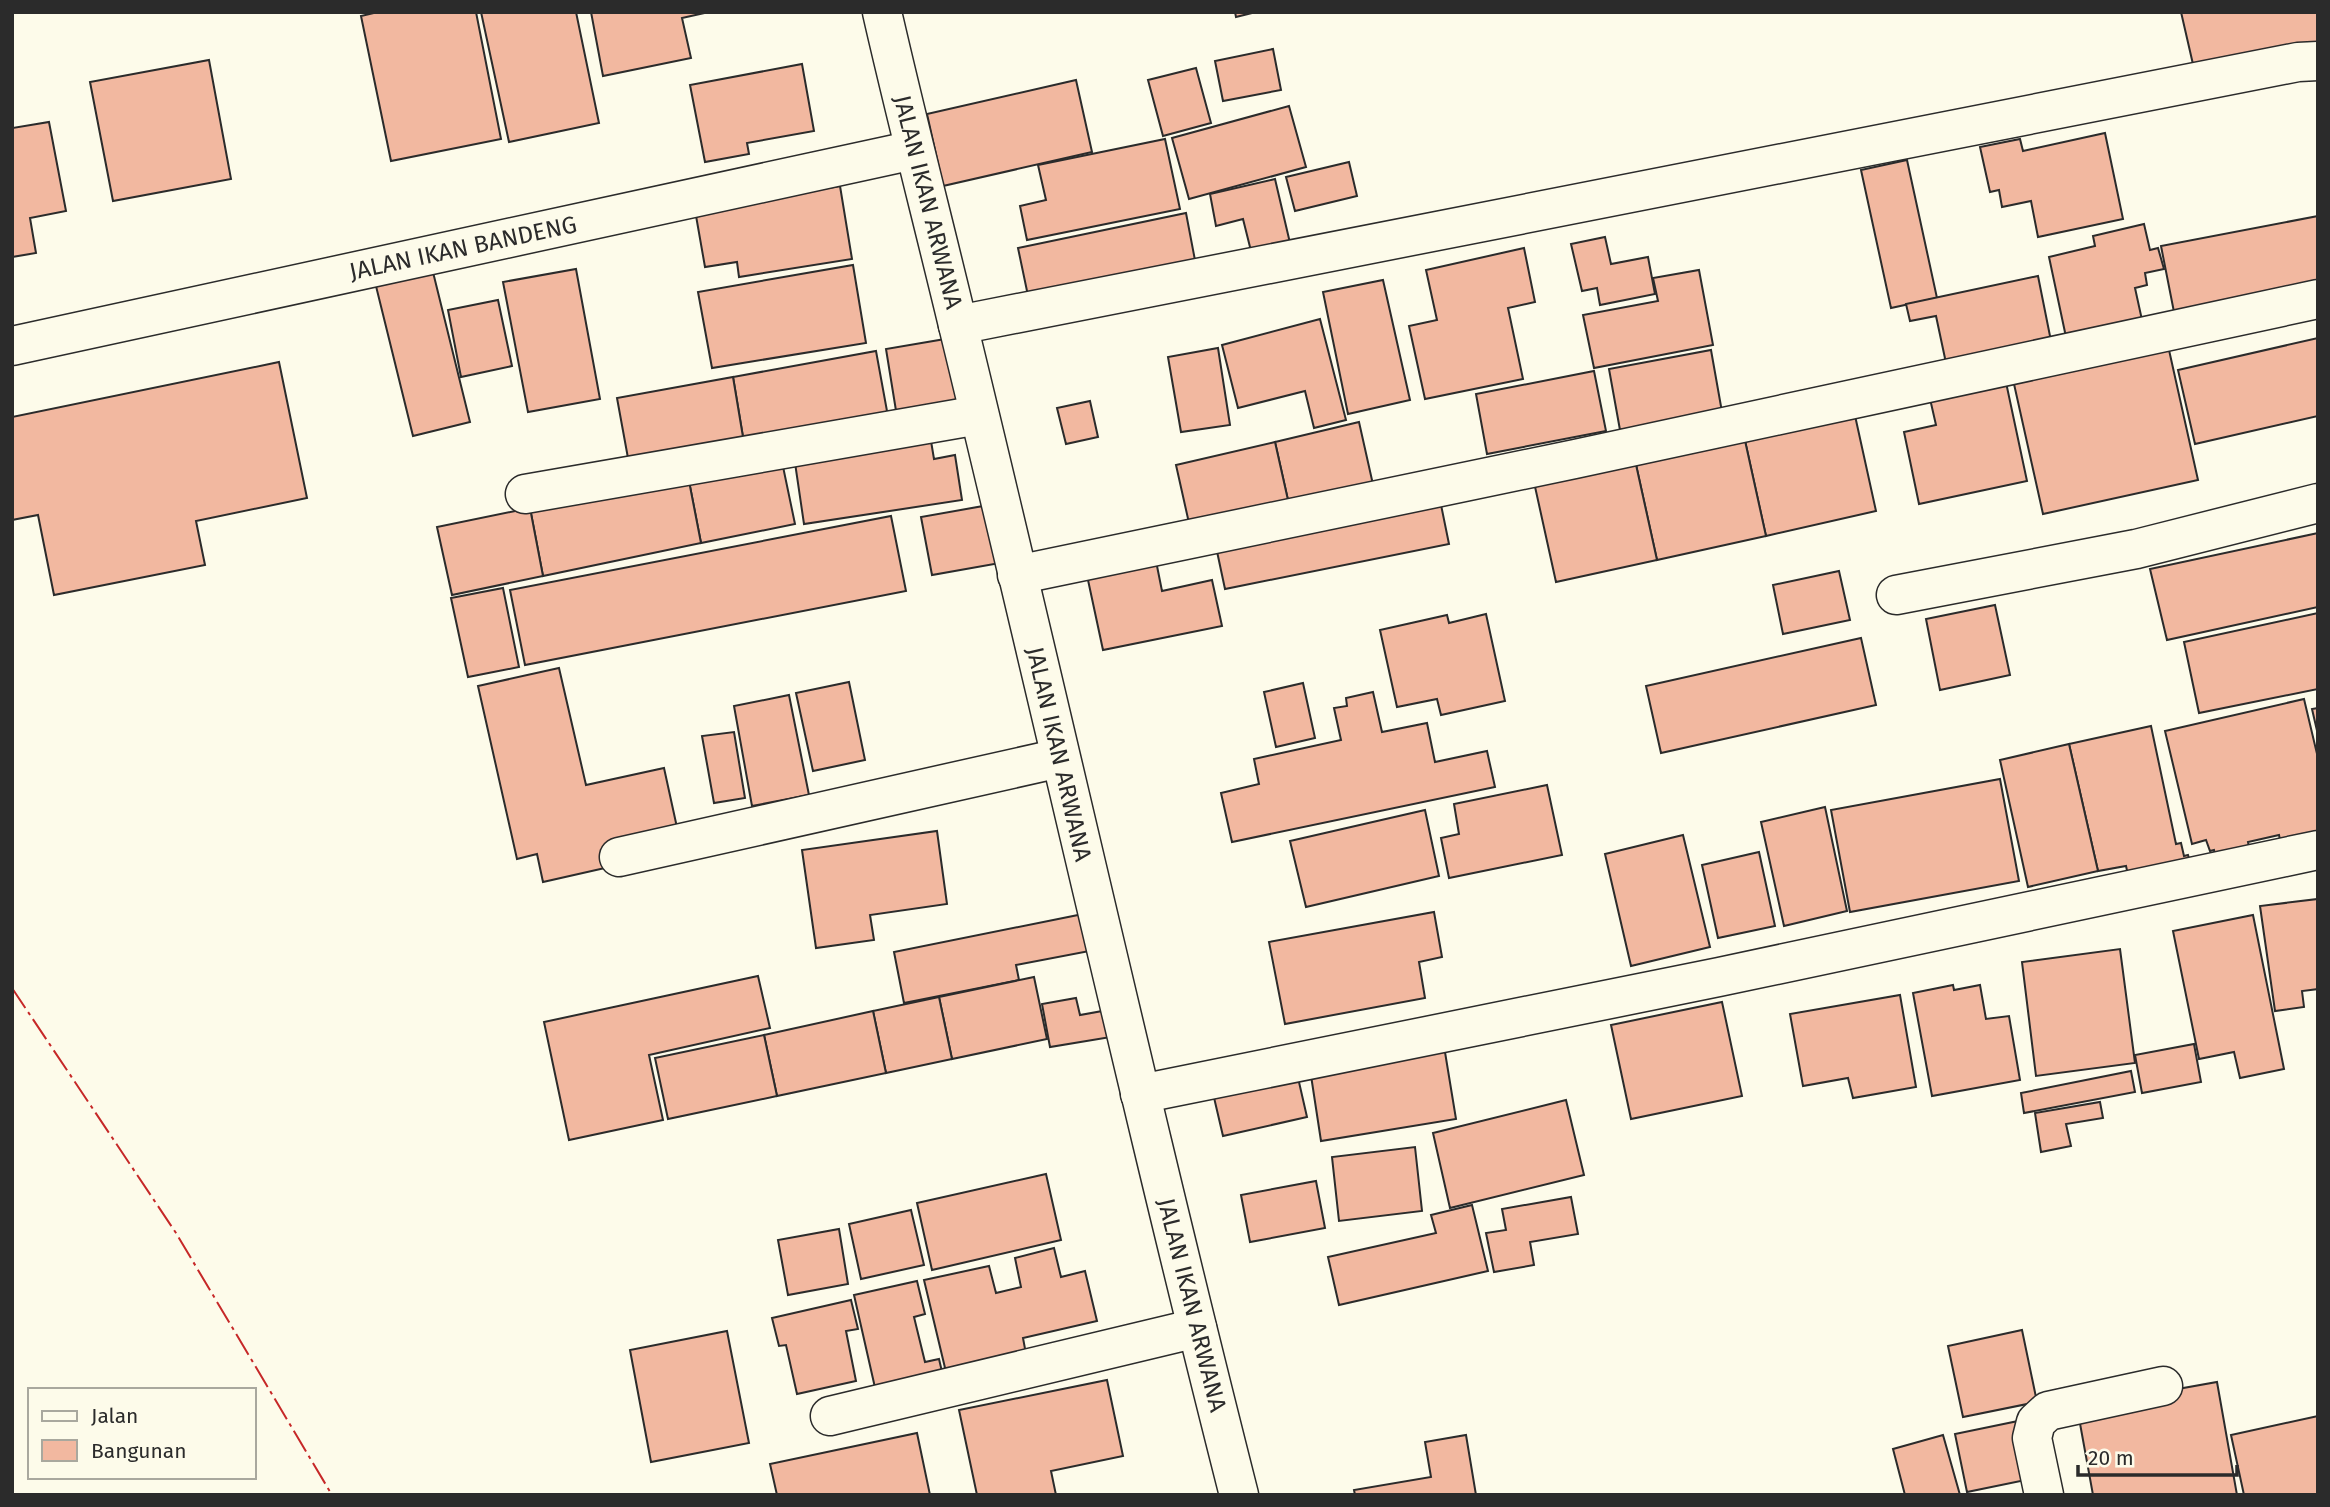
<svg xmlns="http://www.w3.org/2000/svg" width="2330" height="1507" viewBox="0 0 2330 1507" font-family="'Fira Sans',sans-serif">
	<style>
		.building { fill: #f2b8a0; stroke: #2b2b2b; stroke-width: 2 }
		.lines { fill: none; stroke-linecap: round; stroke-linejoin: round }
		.minor-casing { stroke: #2b2b2b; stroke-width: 41 }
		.minor { stroke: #fdfbea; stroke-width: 38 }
		.power { stroke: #c62828; stroke-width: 2; stroke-dasharray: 24 5 3.5 5; stroke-linecap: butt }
		.labels { text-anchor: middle; stroke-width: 5; stroke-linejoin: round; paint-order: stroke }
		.street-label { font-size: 24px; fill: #2b2b2b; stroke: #fdfbea }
	</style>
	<rect width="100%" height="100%" fill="#fdfbea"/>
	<!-- building -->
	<g class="building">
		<path d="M378 12H476L501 139 391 161 361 16Z"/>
		<path d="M481 12H576L599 123 509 142Z"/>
		<path d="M591 12H709L682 18 691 58 603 76Z"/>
		<path d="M1235 12H1256L1236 17Z"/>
		<path d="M2181 12H2318V46L2195 73Z"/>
		<path d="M1273 49 1281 90 1223 101 1215 61Z"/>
		<path d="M209 60 231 179 113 201 90 82Z"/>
		<path d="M802 64 814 131 747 143 749 154 705 162 690 85Z"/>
		<path d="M1196 68 1211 123 1163 136 1148 80Z"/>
		<path d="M1076 80 1092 152 943 186 927 114Z"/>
		<path d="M1289 106 1306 167 1189 199 1172 138Z"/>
		<path d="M49 122 66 211 30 218 36 253 12 257V126L13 128Z"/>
		<path d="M2105 133 2123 219 2038 237 2031 201 2002 207 1999 190 1990 192 1980 147 2020 139 2023 151Z"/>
		<path d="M1165 139 1180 209 1027 240 1020 206 1046 200 1038 165Z"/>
		<path d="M1907 160 1937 298 1891 308 1861 170Z"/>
		<path d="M1349 162 1357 196 1295 211 1286 177Z"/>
		<path d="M1275 179 1290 243 1251 251 1243 219 1216 226 1210 194Z"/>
		<path d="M840 186 852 259 739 277 737 262 705 267 695 210Z"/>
		<path d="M1186 213 1198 276 1031 310 1018 248Z"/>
		<path d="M2318 216V284L2174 312 2161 246Z"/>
		<path d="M2144 224 2150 250 2158 248 2164 269 2145 273 2147 285 2135 288 2142 320 2066 337 2049 257 2095 246 2093 236Z"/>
		<path d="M1605 237 1611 264 1648 257 1655 294 1600 305 1597 288 1582 291 1571 244Z"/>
		<path d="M1524 248 1535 302 1508 308 1523 379 1425 399 1409 326 1437 320 1426 270Z"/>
		<path d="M431 264 470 422 413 436 374 278Z"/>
		<path d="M853 265 866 343 712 368 698 292Z"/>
		<path d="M576 269 600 399 528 412 503 282Z"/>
		<path d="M1699 270 1713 345 1594 368 1583 315 1658 301 1653 278Z"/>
		<path d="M2038 276 2051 341 1946 363 1936 316 1910 321 1906 304Z"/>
		<path d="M1383 280 1410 400 1348 414 1323 292Z"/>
		<path d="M498 300 512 366 461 377 448 310Z"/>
		<path d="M1320 319 1346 420 1314 428 1305 391 1238 408 1222 345Z"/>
		<path d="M957 337 969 412 898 423 886 349Z"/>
		<path d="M2318 338V416L2195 444 2178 370Z"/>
		<path d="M2167 341 2198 480 2043 514 2012 375Z"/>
		<path d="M1218 348 1230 425 1181 432 1168 357Z"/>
		<path d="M1711 350 1722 412 1620 430 1609 369Z"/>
		<path d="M876 351 889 422 745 449 733 377Z"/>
		<path d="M279 362 307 498 196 521 205 565 54 595 38 515 12 520V417Z"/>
		<path d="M1594 371 1606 431 1487 454 1476 394Z"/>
		<path d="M2004 373 2027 481 1919 504 1904 432 1936 425 1928 390Z"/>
		<path d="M733 377 745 449 630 469 617 398Z"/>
		<path d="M1090 401 1098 437 1066 444 1057 408Z"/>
		<path d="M1852 402 1876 511 1766 536 1742 427Z"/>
		<path d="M1359 422 1374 489 1290 509 1275 442Z"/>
		<path d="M1742 427 1766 536 1657 560 1633 451Z"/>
		<path d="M930 435 934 459 955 455 962 500 804 524 794 456Z"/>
		<path d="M1275 442 1290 509 1191 532 1176 465Z"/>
		<path d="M1633 451 1657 560 1556 582 1532 473Z"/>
		<path d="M781 457 795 524 701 543 688 476Z"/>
		<path d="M688 476 701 543 543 576 530 508Z"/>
		<path d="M1439 495 1449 544 1225 589 1215 542Z"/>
		<path d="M989 505 1000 563 932 575 921 517Z"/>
		<path d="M530 508 543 576 452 595 437 527Z"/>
		<path d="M891 516 906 591 525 665 510 590Z"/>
		<path d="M2318 533V607L2167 640 2150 569Z"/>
		<path d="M1154 551 1162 591 1212 580 1222 626 1103 650 1085 566Z"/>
		<path d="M1839 571 1850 620 1783 634 1773 585Z"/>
		<path d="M503 588 519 667 468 677 451 598Z"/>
		<path d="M1995 605 2010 675 1940 690 1926 619Z"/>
		<path d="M2318 613V689L2199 713 2184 642Z"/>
		<path d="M1486 614 1505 701 1441 715 1437 699 1397 707 1380 630 1447 615 1449 623Z"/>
		<path d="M1861 638 1876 705 1661 753 1646 686Z"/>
		<path d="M559 668 586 785 664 768 678 832 601 850 605 868 543 882 537 854 517 859 478 686Z"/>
		<path d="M849 682 865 760 813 771 796 693Z"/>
		<path d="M1303 683 1315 738 1276 747 1264 692Z"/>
		<path d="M1373 692 1382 732 1427 723 1435 762 1487 751 1495 787 1232 842 1221 793 1259 784 1254 759 1341 740 1334 708 1347 706 1346 698Z"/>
		<path d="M789 695 809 795 752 806 734 706Z"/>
		<path d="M2304 699 2318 758V840L2282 849 2279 835 2248 842 2251 857 2217 865 2214 850 2210 851 2206 840 2192 844 2165 731Z"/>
		<path d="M2318 708V735L2312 709Z"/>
		<path d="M2151 726 2176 844 2181 843 2184 856 2188 855 2192 869 2128 875 2126 866 2098 871 2069 744Z"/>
		<path d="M734 732 745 798 714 803 702 736Z"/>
		<path d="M2069 744 2098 871 2028 887 2000 760Z"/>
		<path d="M2000 779 2019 881 1850 912 1831 810Z"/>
		<path d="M1547 785 1562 855 1449 878 1441 838 1459 834 1454 804Z"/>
		<path d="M1825 807 1847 911 1784 926 1761 822Z"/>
		<path d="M1425 810 1439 876 1306 907 1290 841Z"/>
		<path d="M937 831 947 904 870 915 874 940 816 948 802 850Z"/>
		<path d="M1683 835 1710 947 1631 966 1605 854Z"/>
		<path d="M1759 852 1775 926 1718 938 1702 865Z"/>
		<path d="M2318 899V989L2302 991 2304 1007 2275 1011 2260 906Z"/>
		<path d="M1093 912 1100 949 1016 965 1019 980 904 1003 894 952Z"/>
		<path d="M1434 912 1442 957 1419 962 1425 998 1285 1024 1269 942Z"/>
		<path d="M2253 915 2284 1069 2240 1078 2234 1052 2199 1059 2173 931Z"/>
		<path d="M2120 949 2135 1063 2036 1076 2022 962Z"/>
		<path d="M758 976 770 1028 649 1055 663 1120 569 1140 544 1022Z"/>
		<path d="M1034 977 1047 1039 952 1059 939 997Z"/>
		<path d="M1953 985 1954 990 1980 985 1986 1019 2009 1016 2020 1080 1932 1096 1913 993Z"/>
		<path d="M1900 995 1916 1087 1853 1098 1848 1078 1803 1086 1790 1014Z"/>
		<path d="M939 997 952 1059 886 1073 873 1011Z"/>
		<path d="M1076 998 1080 1015 1119 1008 1123 1035 1050 1047 1042 1004Z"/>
		<path d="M1722 1002 1742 1096 1631 1119 1611 1025Z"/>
		<path d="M873 1011 886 1073 777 1096 764 1035Z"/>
		<path d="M764 1035 777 1096 668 1119 655 1058Z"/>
		<path d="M2194 1044 2201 1082 2142 1093 2135 1055Z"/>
		<path d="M1444 1046 1456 1119 1321 1141 1310 1069Z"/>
		<path d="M1296 1069 1307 1117 1223 1136 1212 1089Z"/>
		<path d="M2131 1071 2135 1092 2024 1113 2021 1093Z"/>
		<path d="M1566 1100 1584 1175 1450 1208 1433 1133Z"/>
		<path d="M2100 1102 2103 1118 2066 1124 2071 1146 2041 1152 2035 1113Z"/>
		<path d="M1415 1147 1422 1211 1339 1221 1332 1157Z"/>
		<path d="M1046 1174 1061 1240 932 1270 917 1203Z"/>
		<path d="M1316 1181 1325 1228 1250 1242 1241 1195Z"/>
		<path d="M1571 1197 1578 1234 1530 1242 1534 1265 1494 1272 1486 1233 1506 1230 1502 1209Z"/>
		<path d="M1472 1205 1488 1271 1339 1305 1328 1257 1436 1233 1431 1215Z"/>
		<path d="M911 1210 924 1265 861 1279 849 1224Z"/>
		<path d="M839 1229 848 1284 788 1295 778 1240Z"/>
		<path d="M1054 1248 1061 1277 1085 1271 1097 1321 1023 1338 1026 1354 946 1372 924 1280 989 1266 996 1293 1021 1287 1015 1258Z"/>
		<path d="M917 1281 925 1314 914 1317 925 1362 939 1359 943 1376 876 1392 854 1295Z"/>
		<path d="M851 1300 858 1329 846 1331 856 1381 797 1394 786 1345 779 1346 772 1318Z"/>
		<path d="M2022 1330 2037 1402 1963 1417 1948 1346Z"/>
		<path d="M727 1331 749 1443 651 1462 630 1350Z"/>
		<path d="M1107 1380 1123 1456 1051 1471 1056 1495H977L959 1410Z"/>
		<path d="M2217 1382 2237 1495H2093L2077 1407Z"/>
		<path d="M2318 1416V1495H2244L2231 1435Z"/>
		<path d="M2023 1420 2035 1478 1967 1492 1955 1434Z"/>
		<path d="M917 1433 930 1495H777L770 1464Z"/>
		<path d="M1466 1435 1476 1495H1355L1354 1490 1431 1477 1425 1442Z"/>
		<path d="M1943 1435 1960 1495H1905L1893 1449Z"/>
	</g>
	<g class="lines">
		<defs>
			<g id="minor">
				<path d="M882 12C906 117 933 221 958 325 1053 715 1140 1106 1239 1495"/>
				<path d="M958 325 2298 62 2318 61"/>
				<path d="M12 346 914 150"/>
				<path d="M525 494 979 415"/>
				<path d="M1017 575 1575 459 2318 299"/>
				<path d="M1896 595 2136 549 2318 503"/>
				<path d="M619 857 1060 758"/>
				<path d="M1140 1094 1719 977 2318 850"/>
				<path d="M830 1416 1197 1328"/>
				<path d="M2044 1495 2032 1438 2036 1422 2048 1411 2163 1386"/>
			</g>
		</defs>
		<!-- minor casing -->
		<use href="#minor" class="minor-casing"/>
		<!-- minor -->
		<use href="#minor" class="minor"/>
		<!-- power -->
		<path class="power" d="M12 988 176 1233 332 1495"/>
	</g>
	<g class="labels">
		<!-- street labels -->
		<g class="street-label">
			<text transform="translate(928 202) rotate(76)" y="8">JALAN IKAN ARWANA</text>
			<text transform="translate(463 248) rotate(-12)" y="8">JALAN IKAN BANDENG</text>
			<text transform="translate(1059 754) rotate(77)" y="8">JALAN IKAN ARWANA</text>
			<text transform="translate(1192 1305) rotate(76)" y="8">JALAN IKAN ARWANA</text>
		</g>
	</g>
	<!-- border -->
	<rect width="2330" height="1507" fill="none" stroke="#2b2b2b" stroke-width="28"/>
	<!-- legend -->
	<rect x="28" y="1388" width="228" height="91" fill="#fdfbea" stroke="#a9a89e" stroke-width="2"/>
	<rect x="42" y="1411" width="35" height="10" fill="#fdfbea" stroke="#a9a89e" stroke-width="2"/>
	<text x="91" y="1423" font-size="21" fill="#2b2b2b">Jalan</text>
	<rect x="42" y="1440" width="35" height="21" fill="#f2b8a0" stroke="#a9a89e" stroke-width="2"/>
	<text x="91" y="1458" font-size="21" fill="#2b2b2b">Bangunan</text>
	<!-- scale -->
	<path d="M2078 1465v10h159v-10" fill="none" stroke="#2b2b2b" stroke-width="3.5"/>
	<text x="2088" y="1465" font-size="21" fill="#2b2b2b" stroke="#fdfbea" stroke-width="5" paint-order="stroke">20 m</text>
</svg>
